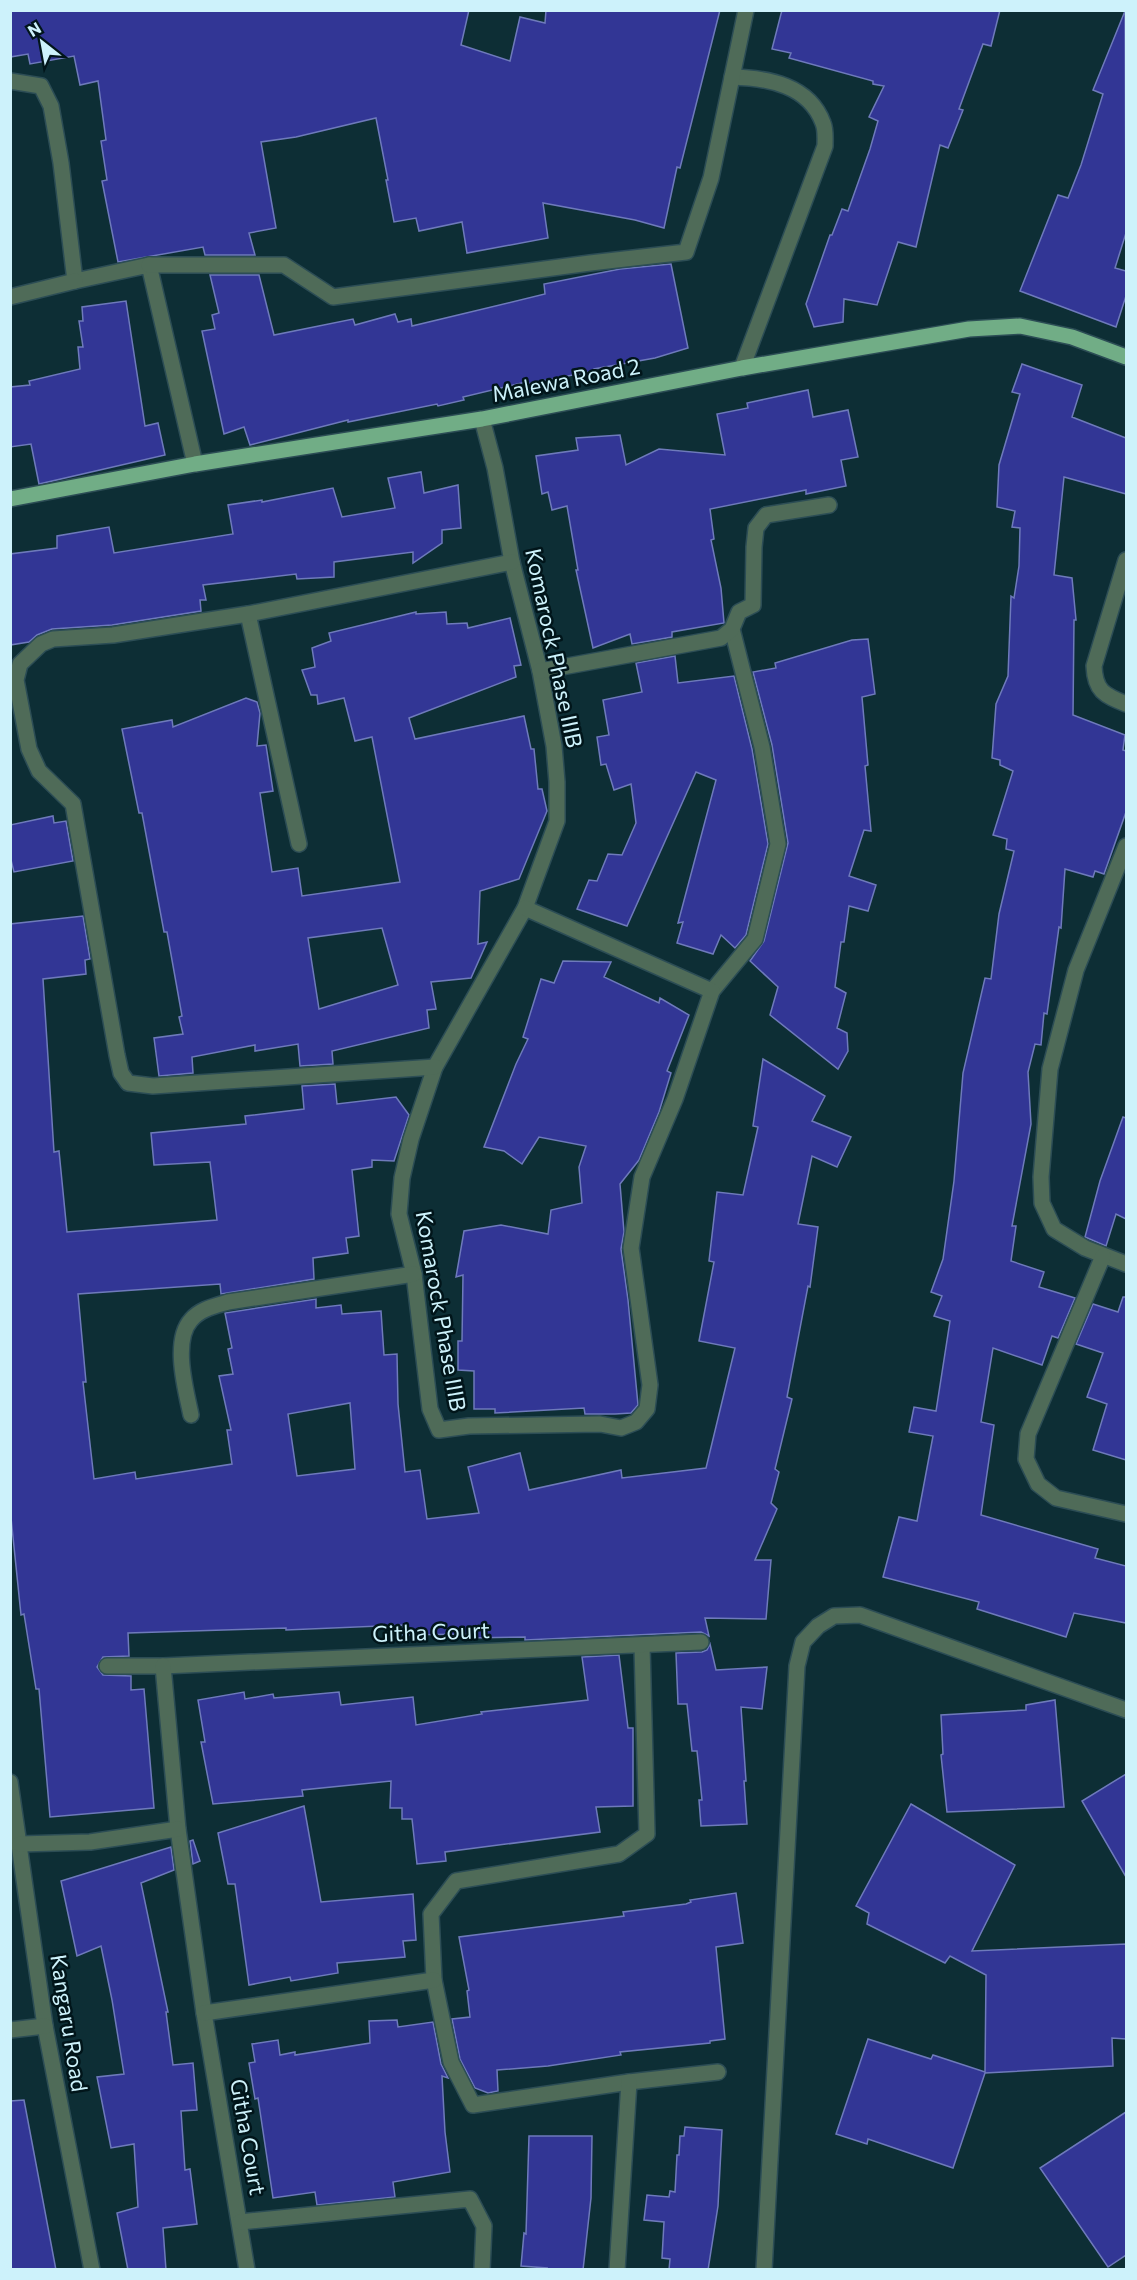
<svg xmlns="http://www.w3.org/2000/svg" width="1137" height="2280" viewBox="0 0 1137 2280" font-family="Commissioner,sans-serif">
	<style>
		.building { fill: #323695; stroke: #6e7abb; stroke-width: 1.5; fill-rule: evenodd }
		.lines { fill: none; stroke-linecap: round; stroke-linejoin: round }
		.minor-casing { stroke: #2c4d55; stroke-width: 18 }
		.major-casing { stroke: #2c4d55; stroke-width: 18 }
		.minor { stroke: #4f6b58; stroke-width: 15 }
		.major { stroke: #71ad86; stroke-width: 15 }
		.labels { text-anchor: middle; stroke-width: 5; stroke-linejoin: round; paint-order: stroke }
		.street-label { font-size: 22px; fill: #cdf2fb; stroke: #01151a }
	</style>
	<rect width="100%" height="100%" fill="#0d2e35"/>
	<!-- building -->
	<g class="building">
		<path d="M10 10H469L461 45 510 61 520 17 545 23 546 10H720L680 168 677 167 664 228 635 220 543 203 548 238 467 253 462 222 419 231 416 218 394 222 386 180H388L376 118 296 137 261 142 276 228 249 233 255 255H205L203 247 118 262 102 181 107 180 101 141 106 140 98 81 80 85 74 56 30 64 28 54 10 57Z"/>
		<path d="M782 10H1000L991 46 983 44 959 109 963 110 948 148 940 145 916 247 898 242 877 305 844 299 843 322 814 327 806 304 830 235H832L842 209 848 211 870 149 878 121 869 117 884 86 873 84V81L789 58 791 53 772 49Z"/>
		<path d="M1125 11 1126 233 1115 268 1126 271V296L1116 327 1020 291 1058 195 1068 198 1081 165 1103 94 1093 90Z"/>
		<path d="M671 264 688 348 655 358 594 369V371L526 384V382L463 397 464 400 438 406 437 404 348 422V420L250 445 244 427 224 434 202 331 215 329 212 315 219 313 210 275H259L274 335 353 319 355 325 395 314 398 322 411 319 412 326 545 294 544 284 620 269Z"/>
		<path d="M126 301 145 426 158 423 165 455 39 484 31 444 10 447V387L30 385 29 381 80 369 78 347H83L79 321H83L82 307Z"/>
		<path d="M1022 364 1082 385 1072 417 1126 438V494L1064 477 1054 575 1072 578 1076 620H1074L1073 715 1125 735 1123 750 1126 751V812L1104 874 1095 871 1093 877 1065 869 1061 928 1059 927 1047 1014 1044 1013 1041 1045 1035 1044 1028 1072 1031 1124 1012 1226H1016L1011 1261 1044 1272 1039 1287 1075 1298 1058 1338 1052 1336 1042 1365 993 1348 981 1422 994 1425 981 1515 1098 1549 1095 1558 1126 1566V1623L1074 1613 1066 1637 977 1609 979 1602 883 1577 899 1517 917 1521 933 1436 909 1432 914 1407 936 1411 950 1321 934 1316 942 1296 931 1292 943 1259 954 1181 963 1073 985 978 991 979 999 914 1014 851 1006 849 1007 839 993 835 1013 771 1000 765V760L992 758 996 704 1008 676 1011 596 1014 598 1019 566 1020 528 1012 527 1015 511 997 507 999 465 1020 394 1012 392Z"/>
		<path d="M808 390 813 417 848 410 858 457 841 460 846 486 806 494V490L710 509 714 539 711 540 721 588 724 623 672 632V637L632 644 630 634 593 648 576 570H578L567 506 552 510 548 492 542 494 536 456 578 450 576 438 620 435 626 465 659 449 725 455 717 414 748 408 747 403Z"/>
		<path d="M421 472 424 493 458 485 461 528 442 530V543L413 563V552L334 562V577L297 579 296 574 203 585 206 600H200L201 611 112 625 52 629 37 635 29 642 10 645V554L57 548V536L109 527 114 553 233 534 228 505 262 500V502L333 488 342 517 395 508 388 478Z"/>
		<path d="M416 612V614L446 612 447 624 467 623 468 628 510 618 521 665 514 666 516 677 409 718 415 739 524 716 531 749H534L538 789H542L547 811 519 879 480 891 478 944 487 942 471 978 431 982 436 1009 427 1010 429 1028 332 1051 333 1064 300 1066 298 1044 255 1051V1045L192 1057 193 1073 159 1076 154 1038 183 1034 179 1017 182 1016 167 932H164L142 813H139L122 729 172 720 173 727 246 698 257 702 260 713 257 746 266 745 273 791 260 793 272 872 298 868 302 896 400 882 372 737 355 741 344 698 318 704 317 695H311L302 670 315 667 312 648 331 641 329 633ZM382 928 398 985 319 1009 308 938Z"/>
		<path d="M868 639 875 694 862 697 868 765 865 766 871 831 864 830 849 876 876 885 868 911 849 906 844 942H841L835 987 846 993 837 1028 847 1033 848 1051 838 1069 770 1015 778 987 750 961 764 941 788 843 772 745 753 672 776 668 775 663 852 640Z"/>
		<path d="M675 656 678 683 734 676 752 749 768 844 746 935 735 948 721 935 713 954 677 943 683 922 678 923 716 780 696 772 627 926 577 909 589 880 597 881 608 854 622 855 636 823 631 784 614 790 606 764 601 765 597 737 609 735 603 700 642 692 636 663Z"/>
		<path d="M53 816 54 823 66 821 73 861 14 872 10 856V825Z"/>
		<path d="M83 916 90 959 85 960 86 974 43 979 54 1152 59 1151 67 1232 217 1220 210 1162 154 1165 151 1133 246 1124 245 1116 304 1109 302 1086 335 1084 337 1104 396 1097 409 1115 394 1161 372 1160V1167L352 1170 359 1236 346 1238 348 1253 313 1258 314 1279 221 1294 220 1284 78 1294 86 1382H83L94 1479 135 1472 136 1479 232 1464 227 1430H231L219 1376 233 1374 228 1349 232 1348 225 1313 316 1299V1308L341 1305 342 1314 381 1311 384 1355 397 1354 398 1404 405 1472 420 1470 427 1519 479 1513 468 1467 520 1453 529 1490 621 1470 622 1478 706 1468 735 1348 699 1341 714 1262 709 1261 717 1192 743 1195 758 1127 753 1126 763 1059 825 1096 812 1121 851 1137 837 1167 812 1156 798 1224 818 1227 810 1287 808 1286 787 1397 792 1399 775 1469 779 1472 771 1503 777 1509 755 1560H771L766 1619 705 1618 709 1636 701 1632 525 1640V1637L466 1638V1634L403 1635V1625L286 1630V1628L128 1633 129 1656 103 1657 97 1667 103 1675 131 1676V1690L144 1689 154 1808 50 1817 39 1689H36L24 1614 21 1615 10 1508V924ZM350 1403 355 1469 297 1476 288 1414Z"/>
		<path d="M563 961 611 962 604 977 659 1003 660 998 689 1015 667 1071 671 1073 659 1112 639 1160 620 1184 624 1232 621 1249 628 1300 638 1405 631 1413 615 1414H585L584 1408 495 1413V1409H474V1371L458 1370V1341H462L463 1275 456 1277 464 1231 501 1225 548 1234 551 1210 582 1203 579 1167 586 1146 539 1137 522 1164 504 1151 484 1147 516 1064 528 1039 523 1037 541 979 554 983Z"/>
		<path d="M1123 1117 1126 1118V1219L1116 1214 1106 1246 1085 1237 1100 1181Z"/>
		<path d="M1123 1297H1126V1460L1093 1450 1107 1404 1087 1397 1103 1353 1076 1344 1093 1304 1118 1312Z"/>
		<path d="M710 1644 716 1670 767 1667 762 1709 741 1707 746 1781H744L747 1824 701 1826 699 1800H702L697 1751H692L687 1704H678L676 1653 702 1652 707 1650Z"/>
		<path d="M619 1655 628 1728H633V1806L596 1807 600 1832 445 1852 446 1861 417 1864 412 1819H402V1808H390L391 1781 302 1790 303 1796 213 1804 201 1742H205L198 1700 244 1692 245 1699 273 1694 274 1698 339 1692 341 1705 413 1697 416 1725 482 1714 481 1712 588 1700 582 1657Z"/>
		<path d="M1055 1700 1064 1807 947 1812 941 1755 943 1754 941 1715 1026 1710V1705Z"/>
		<path d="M1126 1774V1877L1082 1801Z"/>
		<path d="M911 1804 1015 1865 972 1951 1126 1944V2039L1112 2038 1113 2066 985 2073 953 2168 868 2139 867 2144 836 2134 868 2039 931 2059 933 2055 985 2072 986 1975 950 1956 945 1963 867 1924 869 1913 856 1906Z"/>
		<path d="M304 1806 321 1902 413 1894 416 1940 403 1941 405 1957 337 1963 338 1973 291 1981 290 1977 249 1985 235 1884H228L218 1833Z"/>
		<path d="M193 1840 200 1861 193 1864 190 1841Z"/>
		<path d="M171 1847 174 1870 141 1883 168 2012H166L173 2065 193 2063 197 2110 181 2111 185 2170 190 2169 197 2224 163 2228 166 2270H128L117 2213 138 2207 134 2144 111 2148 97 2077 124 2074 112 2000 101 1946 77 1956 61 1881Z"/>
		<path d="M736 1893 743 1943 716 1947 725 2039 710 2041V2043L620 2052 621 2055 548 2066 497 2070 498 2091 488 2093 475 2088 460 2059 452 2019 470 2017 467 1991 469 1990 459 1937 624 1916 623 1912 686 1904 691 1902 690 1900Z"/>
		<path d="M397 2020 398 2027 433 2022 441 2064 448 2078 442 2076 445 2132 450 2172 393 2182 395 2197 317 2205 315 2192 273 2198 258 2098 255 2099 249 2063 255 2062 252 2044 278 2040 280 2055 295 2052V2055L370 2043 369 2021Z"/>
		<path d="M24 2100 56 2270H10V2101Z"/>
		<path d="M1126 2112V2255L1108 2267 1040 2168Z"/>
		<path d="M685 2127 722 2130 718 2206 708 2270H669L670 2259 662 2258 664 2222 644 2220 647 2195 669 2197 670 2191 675 2192 677 2155H679L680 2136H684Z"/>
		<path d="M529 2136H592L591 2198 583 2270H546L547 2268 521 2266 524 2233 526 2234Z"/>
	</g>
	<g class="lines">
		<defs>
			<g id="minor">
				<path d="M732 77C768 78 809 85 823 123 826 130 825 139 825 146L742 368"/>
				<path d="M10 81 41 86 51 106 61 163 75 281 149 265 195 464"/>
				<path d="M149 265H284L333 297 590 263 686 252 711 178 746 10"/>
				<path d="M10 297 75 281"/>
				<path d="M482 419 495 468 512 562 540 671 554 746 557 782V821L525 908 435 1067 411 1139 402 1178 399 1214 414 1274 430 1409 439 1430 469 1426 600 1424 621 1428 636 1422 647 1409 650 1385 631 1248 642 1177 675 1099 712 991 755 939 778 844 762 747 732 629"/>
				<path d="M1126 560 1094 666C1095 691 1104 695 1126 704"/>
				<path d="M248 614 299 844"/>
				<path d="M540 671 721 638 732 629 739 612 753 605 754 547 756 528 766 515 829 505"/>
				<path d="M1126 846 1076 970 1050 1069 1041 1177 1042 1203 1054 1229 1085 1248 1126 1264"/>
				<path d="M525 908 712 991"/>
				<path d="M435 1067 153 1086 128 1083 121 1073 117 1055 73 804 39 771 29 749 16 680 20 664 41 644 53 639 113 635 248 614 512 562"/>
				<path d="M1103 1256 1028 1434 1026 1459 1038 1484 1056 1498 1126 1514"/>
				<path d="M191 1415C186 1391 172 1341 191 1320 200 1309 215 1306 228 1302L414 1274"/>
				<path d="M642 1646 647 1834 619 1854 456 1881 431 1914 434 1980 451 2062 473 2105 629 2082 718 2072"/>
				<path d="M107 1666H163L701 1642"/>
				<path d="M163 1666 178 1829 204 2013 247 2270"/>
				<path d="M10 1782 45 2026 92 2270"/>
				<path d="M20 1844 90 1842 178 1829"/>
				<path d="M204 2013 434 1980"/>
				<path d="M10 2030 45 2026"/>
				<path d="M240 2222 470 2199 484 2226 482 2270"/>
				<path d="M617 2270 629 2082"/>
				<path d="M764 2270 797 1666 803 1642 818 1626 834 1616 860 1615 1126 1710"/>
			</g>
			<path id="major" d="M10 499 195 464 482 419 742 368 969 329 1020 326 1072 337 1126 357"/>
		</defs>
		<!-- minor casing -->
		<use href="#minor" class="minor-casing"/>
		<!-- major casing -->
		<use href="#major" class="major-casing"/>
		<!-- minor -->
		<use href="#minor" class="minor"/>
		<!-- major -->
		<use href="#major" class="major"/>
	</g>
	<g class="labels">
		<!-- street labels -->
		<g class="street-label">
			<text transform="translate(566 380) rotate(-11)" y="8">Malewa Road 2</text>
			<text transform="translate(554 648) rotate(78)" y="8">Komarock Phase IIIB</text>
			<text transform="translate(441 1311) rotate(80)" y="8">Komarock Phase IIIB</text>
			<text transform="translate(431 1632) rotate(-2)" y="8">Githa Court</text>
			<text transform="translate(69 2023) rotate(81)" y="8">Kangaru Road</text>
			<text transform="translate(248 2137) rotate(80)" y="8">Githa Court</text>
		</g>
	</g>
	<!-- border -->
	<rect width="1137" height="2280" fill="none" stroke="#cdf2fb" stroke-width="24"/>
	<!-- north arrow -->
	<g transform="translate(42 42) rotate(329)" stroke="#01151a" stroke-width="4.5" paint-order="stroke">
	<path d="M0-4.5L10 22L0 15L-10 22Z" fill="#cdf2fb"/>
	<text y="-9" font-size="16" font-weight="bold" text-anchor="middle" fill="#cdf2fb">N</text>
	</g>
</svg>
